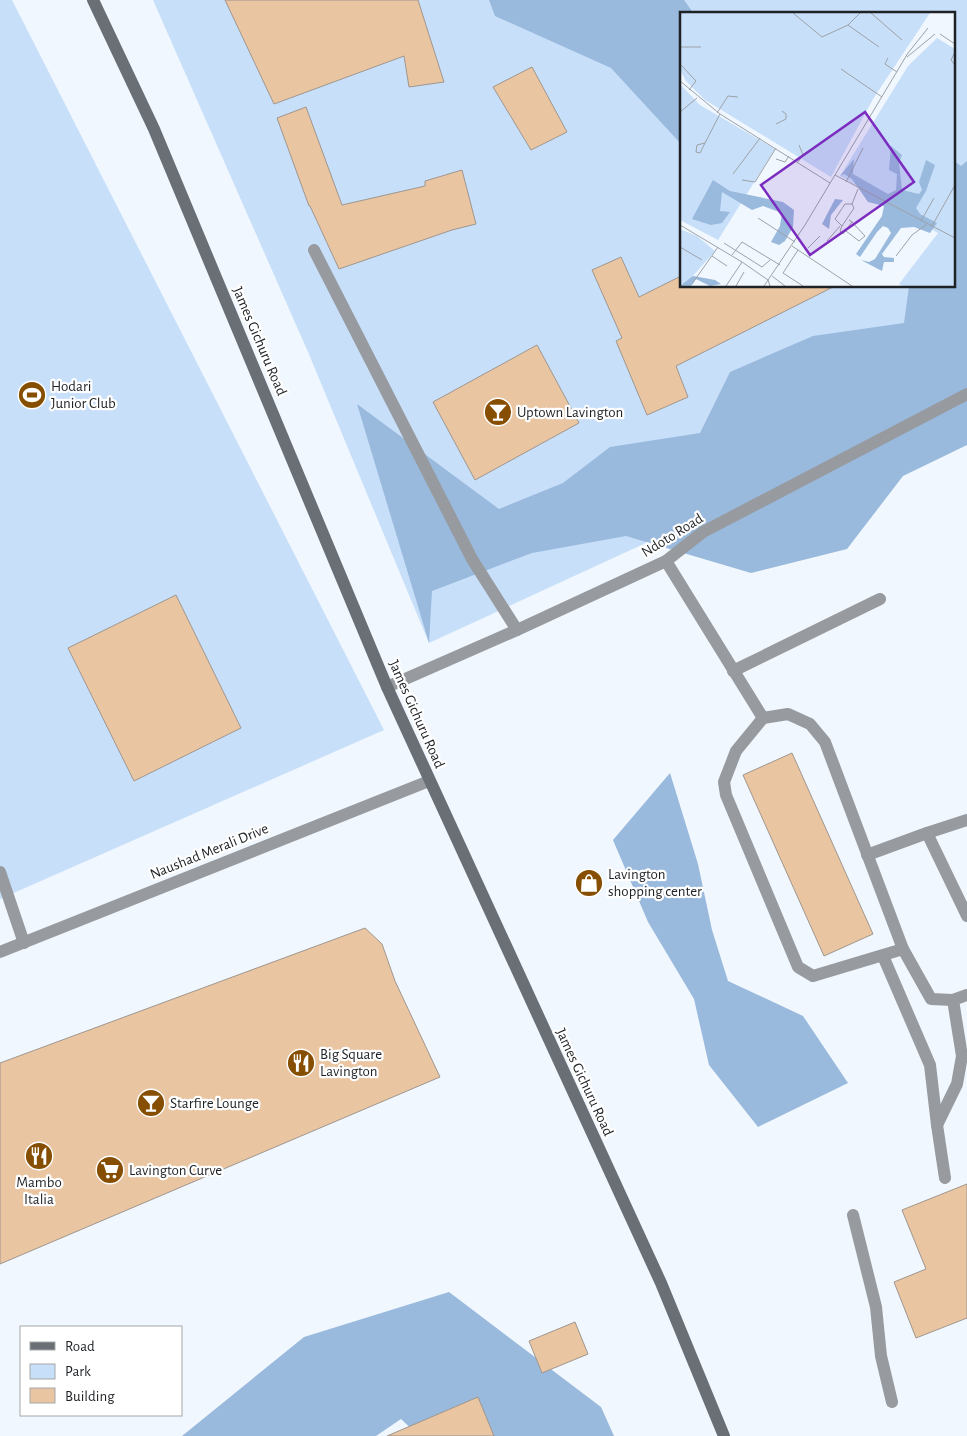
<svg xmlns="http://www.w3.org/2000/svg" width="967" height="1436" viewBox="0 0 967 1436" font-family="'Alegreya Sans',sans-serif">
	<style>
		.green { fill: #c8dffa; fill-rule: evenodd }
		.forest { fill: #99b9dd }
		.building { fill: #e9c5a2; stroke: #9f968e }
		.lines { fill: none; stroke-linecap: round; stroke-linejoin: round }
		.lane { stroke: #979a9e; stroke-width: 12 }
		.street { stroke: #979a9e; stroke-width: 12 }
		.secondary { stroke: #6a6f75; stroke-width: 12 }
		.labels { text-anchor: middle; stroke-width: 4.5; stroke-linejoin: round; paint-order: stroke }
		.street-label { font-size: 15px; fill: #1f2225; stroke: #fff }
		.poi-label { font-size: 15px; fill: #1f2225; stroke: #fff; text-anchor: start }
		.inset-road { fill: none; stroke: #9ca2a7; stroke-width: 1 }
		.view { fill: #7b2cbf; fill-opacity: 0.15; stroke: #7b2cbf; stroke-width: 2.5 }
		.inset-edge { fill: none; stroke: #1f2225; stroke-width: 2.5 }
	</style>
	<rect width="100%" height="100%" fill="#f0f7fe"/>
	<!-- green -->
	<g class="green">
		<path d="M0 0H12L384 730 0 899Z"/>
		<path d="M153 0H967V395L429 643 308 352ZM681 14H953V286H681Z"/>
	</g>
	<!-- forest -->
	<g class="forest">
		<path d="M489 0H684L694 14H681V144L611 68 495 16Z"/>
		<path d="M953 160 961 166 967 161V445L903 476 847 549 751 573 626 536 532 553 432 591 429 643 357 404 499 509 563 483 610 447 700 433 730 372 813 336 904 323 909 286H953Z"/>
		<path d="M670 773 698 864 712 930 728 981 803 1016 848 1083 758 1127 709 1065 694 999 648 922 613 840Z"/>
		<path d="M449 1292 601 1407 614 1436H419L401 1419 376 1436H182L304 1337Z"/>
	</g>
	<!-- building -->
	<g class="building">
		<path d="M225 0H418L444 82 409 87 404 56 274 104Z"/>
		<path d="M532 67 567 132 531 150 493 87Z"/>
		<path d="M306 107 342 205 425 186V181L462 170 476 224 452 230 339 269 310 206H309L277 118Z"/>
		<path d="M621 257 639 297 681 276V286H835L676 366 688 397 647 415 616 341 622 338 592 270Z"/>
		<path d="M537 345 579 423 475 480 433 402Z"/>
		<path d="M176 595 241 728 134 781 68 648Z"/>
		<path d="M792 753 873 934 824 956 743 775Z"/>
		<path d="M365 928 382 944 395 981 440 1077 0 1264V1063Z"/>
		<path d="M967 1184V1318L916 1338 894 1282 926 1269 902 1210Z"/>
		<path d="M575 1322 588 1354 542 1373 529 1341Z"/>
		<path d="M478 1397 494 1436H387Z"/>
	</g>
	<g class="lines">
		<!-- lane -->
		<g class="lane">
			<path d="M314 250 472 559 517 630"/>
			<path d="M666 561 763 718"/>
			<path d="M733 671 880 599"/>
			<path d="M788 714 810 724 825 742 903 949 813 976 798 967 726 795 724 782 736 751 763 718Z"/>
			<path d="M927 833 967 820"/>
			<path d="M867 855 927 833 967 916"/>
			<path d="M0 872 24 943"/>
			<path d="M903 949 931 999 953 1000 967 995"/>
			<path d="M883 956 930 1065 937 1125 945 1178"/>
			<path d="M937 1125 957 1084 962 1056 953 1000"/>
			<path d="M853 1215 876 1307 881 1356 892 1402"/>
		</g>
		<!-- street -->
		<g class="street">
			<path d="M387 687 517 630 666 561 703 532 967 394"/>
			<path d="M0 952 429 781"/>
		</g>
		<!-- secondary -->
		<path class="secondary" d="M93 0 154 129 387 687 661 1283 724 1436"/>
	</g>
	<!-- icons -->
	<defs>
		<symbol id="stadium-disc" viewBox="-11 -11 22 22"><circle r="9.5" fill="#864e00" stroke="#fff"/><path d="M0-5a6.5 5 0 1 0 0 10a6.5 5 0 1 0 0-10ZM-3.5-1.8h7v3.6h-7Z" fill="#fff"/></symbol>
		<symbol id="bar-disc" viewBox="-11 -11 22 22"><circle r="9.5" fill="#864e00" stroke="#fff"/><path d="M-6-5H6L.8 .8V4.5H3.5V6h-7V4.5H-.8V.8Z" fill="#fff"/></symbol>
		<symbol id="shop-disc" viewBox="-11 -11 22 22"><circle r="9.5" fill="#864e00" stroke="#fff"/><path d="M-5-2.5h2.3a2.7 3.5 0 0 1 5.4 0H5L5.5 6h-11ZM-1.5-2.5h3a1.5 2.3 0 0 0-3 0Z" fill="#fff"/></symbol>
		<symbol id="restaurant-disc" viewBox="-11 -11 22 22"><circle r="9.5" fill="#864e00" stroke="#fff"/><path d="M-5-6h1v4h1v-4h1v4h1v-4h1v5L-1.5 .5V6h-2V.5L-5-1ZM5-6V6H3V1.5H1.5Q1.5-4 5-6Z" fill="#fff"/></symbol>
		<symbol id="supermarket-disc" viewBox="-11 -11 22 22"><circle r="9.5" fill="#864e00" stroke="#fff"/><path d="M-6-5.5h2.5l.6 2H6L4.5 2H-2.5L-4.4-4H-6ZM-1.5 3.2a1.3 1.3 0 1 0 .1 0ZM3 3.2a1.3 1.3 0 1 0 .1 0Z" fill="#fff"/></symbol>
	</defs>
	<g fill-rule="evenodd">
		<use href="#stadium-disc" x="16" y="379" width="32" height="32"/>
		<use href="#bar-disc" x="482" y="396" width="32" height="32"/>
		<use href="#shop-disc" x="573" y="867" width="32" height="32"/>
		<use href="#restaurant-disc" x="285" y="1047" width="32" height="32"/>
		<use href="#bar-disc" x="135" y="1087" width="32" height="32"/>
		<use href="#restaurant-disc" x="23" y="1140" width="32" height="32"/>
		<use href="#supermarket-disc" x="94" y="1154" width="32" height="32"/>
	</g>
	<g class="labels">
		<!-- street labels -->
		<g class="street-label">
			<text transform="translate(260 341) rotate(67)" y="5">James Gichuru Road</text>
			<text transform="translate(672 535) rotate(-32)" y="5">Ndoto Road</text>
			<text transform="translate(417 714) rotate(66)" y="5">James Gichuru Road</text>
			<text transform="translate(209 851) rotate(-22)" y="5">Naushad Merali Drive</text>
			<text transform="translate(585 1082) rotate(65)" y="5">James Gichuru Road</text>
		</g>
		<!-- poi labels -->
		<g class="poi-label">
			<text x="51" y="391">Hodari<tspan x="51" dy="17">Junior Club</tspan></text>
			<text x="517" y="417">Uptown Lavington</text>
			<text x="608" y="879">Lavington<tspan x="608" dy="17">shopping center</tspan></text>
			<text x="320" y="1059">Big Square<tspan x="320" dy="17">Lavington</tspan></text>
			<text x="170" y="1108">Starfire Lounge</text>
			<text x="129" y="1175">Lavington Curve</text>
			<text x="39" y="1187" text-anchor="middle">Mambo<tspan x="39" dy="17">Italia</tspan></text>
		</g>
	</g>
	<!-- overview -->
	<g transform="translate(680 12)">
		<rect width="275" height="275" fill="#f0f7fe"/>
		<path d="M0 1H250L193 87 151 165 25 88 6 69 0 58ZM257 26 275 37V274H222L219 272 258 221 160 164 228 54ZM0 72 20 93 95 137 38 228 0 208ZM0 217 17 224 35 239 4 274H0Z" fill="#c8dffa"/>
		<path d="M211 134 222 143 219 151 222 178 239 182 242 178 239 170 246 148 255 153 246 179 236 196 240 202 257 211 250 221 234 215 221 216 202 242 204 245 214 246V250H204L202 259 181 248 189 250 195 247 211 221 208 216 203 214 197 220 180 245 176 242 202 204 204 194 188 190 172 167 164 162 160 164 174 147 173 162 208 182 216 178 217 162 209 158ZM33 168 50 179 103 190 114 198 113 215 105 229 99 233 91 230 100 214 102 201 83 194 72 198 42 180 40 199 50 200 42 211 31 213 12 207ZM155 187 163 188 151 203 149 217 142 212ZM13 264 35 268 41 272 30 274 16 267 11 274H0Z" fill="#99b9dd"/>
		<path class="inset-road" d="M113 1 142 25 168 13 180 1M191 1 222 28M168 13 199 35M260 22 275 32M0 35H21M275 40 271 48 275 53M227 45 255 22M208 46 205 52 217 60M0 52 16 69 9 78M161 57 202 85M0 69 40 102 150 171M0 100 17 86M37 101 48 84 58 85M96 112 106 107V102L102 99M25 131 17 133 16 140 20 141 25 131 40 102M96 147 105 150 109 144M118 150 123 143 119 133M53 162 80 126M155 163 275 226M62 168 75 170 96 136M166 170 183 136M165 192H172L174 196 162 214 155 207ZM172 192 178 177M78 206 115 230M241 209 254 186M0 213 62 250 88 268 90 274M162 214 160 219 163 222 172 210 169 208M252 214 275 173M166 219 179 229 185 224 172 210M147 229 160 214M44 231 82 255 90 248M112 234 172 274M0 235 22 248M128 236 140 224M118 238 103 261 123 274M52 243 62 230 100 253M32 244 47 254M216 244 232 223 247 212M92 264 105 274M12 272 38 235M46 274 62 250M56 274 64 260M84 274 125 213 228 41 248 16"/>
		<path class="view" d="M185 100 234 170 130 243 81 173Z"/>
		<rect width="275" height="275" class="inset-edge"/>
	</g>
	<!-- legend -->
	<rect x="20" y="1326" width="162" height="90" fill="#ffffff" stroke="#a5a7a8"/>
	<rect x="30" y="1342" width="25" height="8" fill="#6a6f75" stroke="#a5a7a8"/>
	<text x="65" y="1351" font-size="15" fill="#1f2225">Road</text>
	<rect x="30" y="1364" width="25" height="15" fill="#c8dffa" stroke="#a5a7a8"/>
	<text x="65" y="1376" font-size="15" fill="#1f2225">Park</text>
	<rect x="30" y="1388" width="25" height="15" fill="#e9c5a2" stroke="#a5a7a8"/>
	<text x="65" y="1401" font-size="15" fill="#1f2225">Building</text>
</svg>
